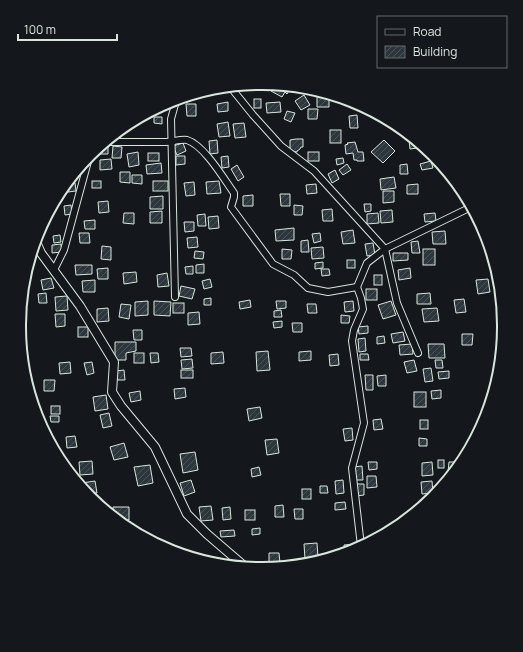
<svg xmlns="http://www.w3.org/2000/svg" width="523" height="652" viewBox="0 0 523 652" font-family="Manrope,sans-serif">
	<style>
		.building { fill: url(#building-hatch); stroke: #d8e6dc }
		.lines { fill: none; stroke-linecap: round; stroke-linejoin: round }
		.minor-casing { stroke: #d8e6dc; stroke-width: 8 }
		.secondary-casing { stroke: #d8e6dc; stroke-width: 10 }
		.minor { stroke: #14181c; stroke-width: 6 }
		.secondary { stroke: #14181c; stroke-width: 8 }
		.rim { fill: none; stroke: #d8e6dc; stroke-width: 2 }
	</style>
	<defs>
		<pattern id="building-hatch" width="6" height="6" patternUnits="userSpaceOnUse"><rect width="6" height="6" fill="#2c363c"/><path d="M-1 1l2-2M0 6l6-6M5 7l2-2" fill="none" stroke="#4a5358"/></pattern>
	</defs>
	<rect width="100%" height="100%" fill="#14181c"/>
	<!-- building -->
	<g class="building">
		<path d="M271 85 289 89H290L287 94 285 92 282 97 271 91 273 88 271 87Z"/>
		<path d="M304 95 310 105 301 110 295 101Z"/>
		<path d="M317 95 329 97V107H317Z"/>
		<rect x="254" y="99" width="7" height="9"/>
		<path d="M228 102V111L218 112 217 104Z"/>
		<path d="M280 102 281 112 267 113 266 103Z"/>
		<path d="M186 104H196V116H187Z"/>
		<path d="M308 109H318L317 119H308Z"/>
		<path d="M287 111 295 113 291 122 284 119Z"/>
		<path d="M357 115 358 128H350L349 116Z"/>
		<path d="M154 117H162V124L154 123Z"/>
		<path d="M228 122 230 136 219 137 217 124Z"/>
		<path d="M244 123 246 137 235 138 233 124Z"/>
		<rect x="330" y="130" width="11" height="13"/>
		<path d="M296 139H303V147H301L300 149 297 151V152L290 151V140Z"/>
		<path d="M217 140 218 153 210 154 209 141Z"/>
		<path d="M384 140 395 151 383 163 371 152Z"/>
		<path d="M409 140H411L417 144V148L410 149Z"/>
		<path d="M355 142 358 152H363L364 161H357V160H354L353 153 346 154 345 145 348 144 347 143Z"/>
		<path d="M183 143 186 151 177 155 173 146Z"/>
		<path d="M103 146H108V154H98V149Z"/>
		<path d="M113 146 122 147 121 158H112Z"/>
		<path d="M138 152 139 165 129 167 127 154Z"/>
		<rect x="308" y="152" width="11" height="9"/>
		<rect x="148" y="153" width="11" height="8"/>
		<path d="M176 156H185V164L176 165Z"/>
		<path d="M228 156 229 167 222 168 221 157Z"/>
		<path d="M343 158 344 163 337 165 336 159Z"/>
		<path d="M111 159 112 169 100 170V160Z"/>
		<path d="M431 161 433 168 422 170 420 164Z"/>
		<path d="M161 163 162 173 147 174 146 165Z"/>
		<path d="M347 164 351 170 343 175 339 170Z"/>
		<path d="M407 164 408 174H400V165Z"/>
		<path d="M237 165 244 177 238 181 231 169Z"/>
		<path d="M335 170 339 179 332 183 328 174Z"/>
		<path d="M120 172H130V183L120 182Z"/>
		<path d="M132 175H142V184L132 183Z"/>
		<path d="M394 177 396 188 381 190 380 179Z"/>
		<rect x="92" y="181" width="9" height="7"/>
		<rect x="153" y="181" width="15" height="10"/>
		<path d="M219 181 221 193 207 194 206 182Z"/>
		<path d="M194 182 195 195 186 196 184 183Z"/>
		<path d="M71 183H75L76 191 68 192V188Z"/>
		<path d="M316 184 317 193 307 194 306 185Z"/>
		<path d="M418 184V194H407V185Z"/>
		<path d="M383 191H394V202L383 203Z"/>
		<path d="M280 194H290V206H281Z"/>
		<path d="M253 195V206H243V196Z"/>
		<path d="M163 196V209H150V197Z"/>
		<path d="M108 201 109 212 99 213 98 202Z"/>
		<path d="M364 204H371V211L365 212Z"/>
		<path d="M71 205 72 214 65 215 64 206Z"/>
		<path d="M294 205 303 206 302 215H294Z"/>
		<path d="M332 209 333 221H323L322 210Z"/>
		<path d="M392 210 393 222 381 223 380 211Z"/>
		<path d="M162 211V223H150V212Z"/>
		<path d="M124 213H134V224L123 223Z"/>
		<path d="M378 213 379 223 367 224V214Z"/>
		<path d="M435 213 436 221 425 222 424 214Z"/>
		<path d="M205 214 206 226H198L197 215Z"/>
		<path d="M218 216 219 228 209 229 208 217Z"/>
		<path d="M95 220V229H85L84 221Z"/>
		<path d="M184 222H194V231L185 232Z"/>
		<path d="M294 228V240L276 241 275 230Z"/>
		<path d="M353 230 355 243 343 244 341 232Z"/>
		<path d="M445 231 446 244H433L432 232Z"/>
		<path d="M79 233H89L90 243H80Z"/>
		<path d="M320 233 321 241 314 243 312 234Z"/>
		<path d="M60 235 61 242 54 243 53 236Z"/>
		<path d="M197 237 198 247 188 248 187 238Z"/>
		<path d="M308 240 309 252H301V241Z"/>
		<path d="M418 241 420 253H412L411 242Z"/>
		<path d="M373 243 375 255 367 256 365 244Z"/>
		<path d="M61 244 62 252 52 253V245Z"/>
		<path d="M102 246 111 247V260L101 259Z"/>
		<path d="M323 247 324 258 312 259 311 248Z"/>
		<path d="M282 249 292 250 291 259H282Z"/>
		<rect x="423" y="249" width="12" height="16"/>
		<path d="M195 251 204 252 203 259 194 258Z"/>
		<path d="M393 253H408V260L393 261Z"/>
		<rect x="347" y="260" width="8" height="8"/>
		<path d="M323 262V268L315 269V263Z"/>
		<path d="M204 264V273H196V265Z"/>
		<path d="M75 265H92V274L76 275Z"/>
		<path d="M193 266V274H186L185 267Z"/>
		<path d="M108 268V279H98L97 269Z"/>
		<path d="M410 268 411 278 399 280 398 270Z"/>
		<path d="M321 269H329L330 275 322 276Z"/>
		<path d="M136 272 137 282 124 284 123 273Z"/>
		<path d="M167 273 169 286 158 287 157 275Z"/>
		<rect x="374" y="275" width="8" height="10"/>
		<path d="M51 278 54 288 43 290 41 280Z"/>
		<path d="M210 279 212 287 204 289 202 281Z"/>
		<path d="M488 279 490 292 478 294 476 280Z"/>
		<path d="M95 280V292H83L82 281Z"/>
		<path d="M181 286 195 289 192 299 179 296Z"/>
		<rect x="366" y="289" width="11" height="11"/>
		<path d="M46 293 47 303H39L38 294Z"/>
		<path d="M430 293 431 304H417V294Z"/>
		<path d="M67 296 68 310 56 311 55 297Z"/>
		<path d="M211 298V305H204V299Z"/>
		<path d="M464 299 466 312 456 313 454 300Z"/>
		<path d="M250 300 251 307 240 309 239 302Z"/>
		<path d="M148 301V315L135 316V302Z"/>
		<path d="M154 301 171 302 170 316 154 315Z"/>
		<path d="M276 301H286V308L277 309Z"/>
		<path d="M353 301 354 311 345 312 344 302Z"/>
		<path d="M391 301 396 315 383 319 378 305Z"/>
		<rect x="173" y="303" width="11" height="10"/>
		<path d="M121 304 131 305 129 319 119 317Z"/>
		<path d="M307 304H316L317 313H308Z"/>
		<path d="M108 308 109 321 97 322V309Z"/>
		<path d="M437 308 439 321 424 322 422 309Z"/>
		<path d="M281 310 282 317H274V311Z"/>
		<path d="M199 312 200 324 188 325V313Z"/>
		<path d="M55 314H65V326L56 327Z"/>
		<path d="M341 315 350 316 349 323H341Z"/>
		<path d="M282 321V327L274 328 273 322Z"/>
		<path d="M292 323H302V332H293Z"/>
		<path d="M368 326V333L359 334 358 327Z"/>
		<rect x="78" y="327" width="10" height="10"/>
		<path d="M133 330H142V340H134Z"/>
		<path d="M403 332 405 341 393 343 391 334Z"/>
		<path d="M462 334H473L472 345H462Z"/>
		<path d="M384 336 385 343 377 344V337Z"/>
		<path d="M365 338 366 351 359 352 358 339Z"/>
		<path d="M115 342H136V351L126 353V360H115Z"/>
		<path d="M412 344 413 354 400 355 399 345Z"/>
		<path d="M428 344H444L445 358H429Z"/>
		<path d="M180 348H191L192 356 181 357Z"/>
		<path d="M268 351 270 370 257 371 256 352Z"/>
		<path d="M311 351V360L299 361V352Z"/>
		<path d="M223 352 224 363 211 364V353Z"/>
		<rect x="134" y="353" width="10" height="10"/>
		<path d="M150 353H158L159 362 151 363Z"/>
		<path d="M338 354 339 365 330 366 329 355Z"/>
		<path d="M360 354H368L369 360H360Z"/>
		<path d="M192 359 193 368 182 369 181 360Z"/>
		<path d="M414 360 417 371 407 373 404 362Z"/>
		<path d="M435 360H442L443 368H436Z"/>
		<path d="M70 362 71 373 60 374 59 363Z"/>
		<path d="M92 362 94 373 87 375 84 363Z"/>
		<path d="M431 368 433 381 425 382 423 369Z"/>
		<path d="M124 370 125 380H117L116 371Z"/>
		<rect x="181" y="370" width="12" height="8"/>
		<path d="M449 371V378L439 379 438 372Z"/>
		<path d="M365 375H373V390H366Z"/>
		<path d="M386 375V386H378L377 376Z"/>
		<path d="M44 380H55L54 391H44Z"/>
		<path d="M185 388 186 397 175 399 174 389Z"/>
		<path d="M441 390V398L432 399 431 391Z"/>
		<path d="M140 391 141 400 131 402 129 393Z"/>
		<rect x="414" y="392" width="12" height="15"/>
		<path d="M106 395 108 409 95 411 93 397Z"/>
		<rect x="51" y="406" width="9" height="8"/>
		<path d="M260 407 262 418 249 421 247 409Z"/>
		<path d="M109 413 112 426 103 428 100 415Z"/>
		<path d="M50 416H59V422H51Z"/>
		<path d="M381 419 383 429 374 430 373 420Z"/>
		<rect x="420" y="420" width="8" height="9"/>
		<path d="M352 428 353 440 345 441 343 429Z"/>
		<path d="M75 436 77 447 67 448 66 437Z"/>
		<path d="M419 438 427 439V446H419Z"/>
		<path d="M277 439 279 453 267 455 265 440Z"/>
		<path d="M124 443 128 457 114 460 110 447Z"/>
		<path d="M195 452 198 470 183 473 180 454Z"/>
		<rect x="438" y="460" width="6" height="8"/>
		<path d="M92 461 93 474 80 475 79 462Z"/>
		<path d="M368 462H377V469L369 470Z"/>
		<path d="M432 462 433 475 422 476V463Z"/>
		<path d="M449 462H456L450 472H448Z"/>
		<path d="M150 465 153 483 138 486 134 467Z"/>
		<path d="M362 466 363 480H354L353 467Z"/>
		<path d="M259 467 261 475 252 477 251 469Z"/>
		<path d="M367 476H376L377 487 367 488Z"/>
		<path d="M191 480 195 492 184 496 180 483Z"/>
		<path d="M343 480 344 493 336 494 335 481Z"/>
		<path d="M95 481 97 493 88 494 83 487 82 483Z"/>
		<path d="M432 481 433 493 422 494 421 482Z"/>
		<path d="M356 484H364V495L356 496Z"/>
		<path d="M320 486H327L328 493H320Z"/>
		<rect x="302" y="489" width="9" height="10"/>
		<path d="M345 502 346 509 335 510V503Z"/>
		<path d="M283 505 284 517H275V506Z"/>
		<path d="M211 506 213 520 201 521 199 507Z"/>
		<path d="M113 507H129V520H123L113 513Z"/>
		<path d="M230 507 231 519 223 520 222 508Z"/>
		<path d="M294 509H303V519H295Z"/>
		<rect x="245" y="510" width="10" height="10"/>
		<path d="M260 528V534L252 535V529Z"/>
		<path d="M234 530 235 536 221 537 220 531Z"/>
		<path d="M317 543 318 557 305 559 304 544Z"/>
		<path d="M356 544V549L345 552 344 545Z"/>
		<path d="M269 553H279L280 563H269Z"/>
	</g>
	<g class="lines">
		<defs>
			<g id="minor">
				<path d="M232 89 253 115 281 146 314 171 385 249 397 303 418 353"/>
				<path d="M109 142C128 142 147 142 165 142 171 142 181 139 187 140 204 145 224 179 234 193V197L231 207 273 264 294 275 308 288 328 292 357 287 361 298 363 309 354 330 352 341 364 423 352 468 361 546"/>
				<path d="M54 270 64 250 90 154"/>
				<path d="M357 287 367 263 385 249 469 208"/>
				<path d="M175 297 171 119 176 101"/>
			</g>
			<path id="secondary" d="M36 242 41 253 80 306 114 362 112 392 121 406 155 447 187 514 207 534 243 565"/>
		</defs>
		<!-- minor casing -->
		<use href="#minor" class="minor-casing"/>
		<!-- secondary casing -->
		<use href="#secondary" class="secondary-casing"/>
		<!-- minor -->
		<use href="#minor" class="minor"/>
		<!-- secondary -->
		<use href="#secondary" class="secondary"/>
	</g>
	<!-- crop -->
	<path d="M0 0H523V652H0ZM261 90H262A235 235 0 0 1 497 325V327A235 235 0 0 1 262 562H261A235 235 0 0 1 26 327V325A235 235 0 0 1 261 90Z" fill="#14181c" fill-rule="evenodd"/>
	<path class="rim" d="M261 90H262A235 235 0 0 1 497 325V327A235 235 0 0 1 262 562H261A235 235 0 0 1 26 327V325A235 235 0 0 1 261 90Z"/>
	<!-- legend -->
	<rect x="377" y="16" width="130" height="52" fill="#14181c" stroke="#626a69"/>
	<rect x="385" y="29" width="20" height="6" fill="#14181c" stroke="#626a69"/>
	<text x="413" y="36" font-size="12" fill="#d8e6dc">Road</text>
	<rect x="385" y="46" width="20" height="12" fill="url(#building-hatch)" stroke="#626a69"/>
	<text x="413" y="56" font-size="12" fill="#d8e6dc">Building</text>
	<!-- scale -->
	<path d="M18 34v6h99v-6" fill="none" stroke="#d8e6dc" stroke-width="2"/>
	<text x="24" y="34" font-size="12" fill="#d8e6dc" stroke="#14181c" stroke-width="3" paint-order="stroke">100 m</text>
</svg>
